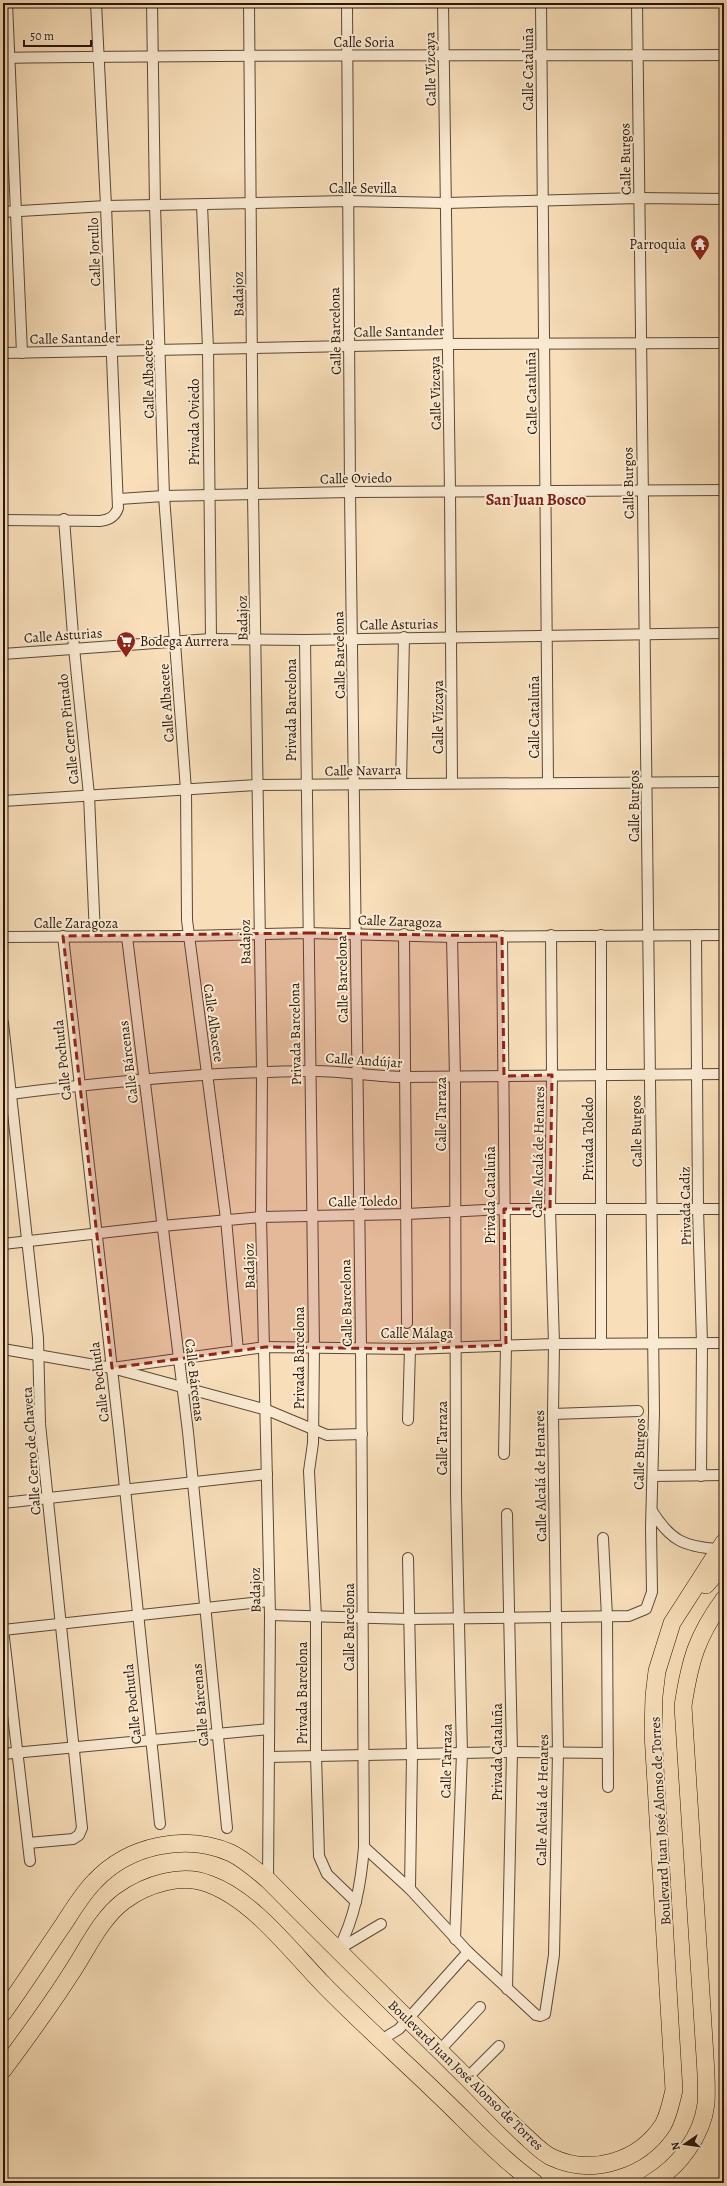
<svg xmlns="http://www.w3.org/2000/svg" width="727" height="2186" viewBox="0 0 727 2186" font-family="Alegreya,serif">
	<style>
		.lines { fill: none; stroke-linecap: round; stroke-linejoin: round }
		.street-casing { stroke: #5c4835; stroke-width: 12 }
		.primary-casing { stroke: #281509; stroke-width: 18 }
		.street { stroke: #faead2; stroke-width: 10 }
		.primary { stroke: #f8dfba; stroke-width: 17 }
		.marked { fill: #8f2418; fill-opacity: 0.2; stroke: #8f2418; stroke-width: 3; stroke-dasharray: 8 5; stroke-linejoin: round }
		.labels { text-anchor: middle; stroke-width: 4; stroke-linejoin: round; paint-order: stroke }
		.street-label { font-size: 14px; fill: #281509; stroke: #faead2 }
		.poi-label { font-size: 14px; fill: #281509; stroke: #faead2; text-anchor: end }
		.quarter-label { font-size: 16px; font-weight: bold; fill: #7a1f14; stroke: #faead2 }
	</style>
	<rect width="100%" height="100%" fill="#f8dfba"/>
	<filter id="stains"><feTurbulence type="fractalNoise" baseFrequency=".005" numOctaves="4"/><feColorMatrix values="0 0 0 0 .2 0 0 0 0 .09 0 0 0 0 .02 0 0 0 .5 -.17"/></filter>
	<radialGradient id="worn" r=".72"><stop offset=".6" stop-color="#630" stop-opacity="0"/><stop offset="1" stop-color="#630" stop-opacity=".3"/></radialGradient>
	<g class="lines">
		<defs>
			<g id="street">
				<path d="M7 3 22 353"/>
				<path d="M152 3 155 205 164 496 186 790 187 920 226 1219 238 1351"/>
				<path d="M249 3 253 494 262 1072 261 1217 270 1615 268 1880"/>
				<path d="M443 3 450 491 452 783"/>
				<path d="M541 3 548 783"/>
				<path d="M3 58C243 54 484 56 724 55"/>
				<path d="M202 205 208 348 211 639"/>
				<path d="M3 212 106 206 347 201 447 203 639 198 724 199"/>
				<path d="M3 353 448 344 724 343"/>
				<path d="M119 499 164 496 350 492 724 490"/>
				<path d="M64 519 74 648 89 795 95 936"/>
				<path d="M3 520 100 521C109 520 115 517 118 508L106 206 96 3"/>
				<path d="M305 640 314 1347 313 1443 309 1471 316 1617V1756L319 1856 327 1874 356 1902"/>
				<path d="M3 654 211 639 305 640 724 633"/>
				<path d="M401 784 404 637"/>
				<path d="M3 801 257 785 724 782"/>
				<path d="M404 934 407 1323"/>
				<path d="M601 935V1344"/>
				<path d="M696 935 698 1209 702 1343 701 1476"/>
				<path d="M63 936 119 1431 160 1824"/>
				<path d="M502 936 506 1345 504 1454"/>
				<path d="M3 937 188 936 308 933 452 937 724 935"/>
				<path d="M127 937 188 1432 227 1828"/>
				<path d="M452 937 455 1077 456 1494 462 1753 455 1939"/>
				<path d="M3 1023 38 1338 40 1424 82 1828 79 1835 73 1839 28 1843"/>
				<path d="M3 1095C104 1082 207 1072 309 1071 342 1070 373 1077 406 1077L724 1074"/>
				<path d="M3 1244 162 1226 261 1217 407 1214 504 1209H724"/>
				<path d="M3 1349 112 1368 182 1387 267 1410 327 1435 362 1434"/>
				<path d="M112 1368 265 1347 410 1349 554 1344 724 1343"/>
				<path d="M553 1414 638 1411"/>
				<path d="M408 1420 410 1349"/>
				<path d="M653 1476 724 1475"/>
				<path d="M3 1503 267 1474"/>
				<path d="M652 1511C670 1540 684 1547 718 1549"/>
				<path d="M603 1538 607 1617 608 1787"/>
				<path d="M408 1558 412 1754 410 1889"/>
				<path d="M270 1615 410 1619 629 1616 646 1609 652 1592 651 1528 654 1412 637 3"/>
				<path d="M3 1629 30 1861"/>
				<path d="M3 1630 269 1601"/>
				<path d="M3 1754 269 1729"/>
				<path d="M269 1757 512 1752 608 1753"/>
				<path d="M364 1847 410 1889 468 1952 536 2015 540 2016 545 2014 554 1955 558 1753 553 1414 554 1344 550 1209 552 1075 551 935"/>
				<path d="M339 1949 381 1924"/>
				<path d="M338 1950C355 1918 361 1883 364 1847L361 1347 350 492 347 3"/>
				<path d="M507 1989 512 1752 507 1514"/>
				<path d="M381 2040 399 2029 468 1952"/>
				<path d="M439 2051 480 2007"/>
				<path d="M467 2078 499 2046"/>
			</g>
			<g id="primary">
				<path d="M706 1585 724 1564"/>
				<path d="M3 2013C24 1984 43 1954 63 1925 73 1910 82 1894 95 1881 129 1845 186 1833 231 1853 245 1860 256 1870 268 1880 333 1946 400 2011 465 2076 485 2096 503 2115 523 2134 532 2142 541 2152 551 2157 591 2176 639 2162 663 2125 669 2114 671 2102 674 2090L653 1733 654 1696 657 1671 672 1623 724 1542"/>
				<path d="M3 2070C26 2039 49 2008 70 1975 87 1950 100 1919 124 1901 147 1884 182 1873 209 1884 253 1900 291 1951 323 1984 362 2024 404 2061 444 2100 473 2128 502 2159 535 2183"/>
				<path d="M651 2183C679 2167 702 2136 706 2104 707 2088 706 2072 705 2057L683 1706C690 1660 697 1636 724 1599"/>
			</g>
		</defs>
		<!-- street casing -->
		<use href="#street" class="street-casing"/>
		<!-- primary casing -->
		<use href="#primary" class="primary-casing"/>
		<!-- street -->
		<use href="#street" class="street"/>
		<!-- primary -->
		<use href="#primary" class="primary"/>
	</g>
	<!-- marked area -->
	<path class="marked" d="M308 933 502 936 504 1076 552 1075 550 1209H504L506 1345 410 1349 265 1347 112 1368 63 936Z"/>
	<!-- icons -->
	<defs>
		<symbol id="temple-pin" viewBox="-11 -11 22 30"><path d="M0 17L-7.5 6A9.5 9.5 0 1 1 7.5 6Z" fill="#8f2418" stroke="#faead2"/><path d="M0-6L5-2H3V0L6.5 2.5H4V6H1.5V3h-3V6H-4V2.5H-6.5L-3 0V-2H-5Z" fill="#fff"/></symbol>
		<symbol id="supermarket-pin" viewBox="-11 -11 22 30"><path d="M0 17L-7.5 6A9.5 9.5 0 1 1 7.5 6Z" fill="#8f2418" stroke="#faead2"/><path d="M-6-5.5h2.5l.6 2H6L4.5 2H-2.5L-4.4-4H-6ZM-1.5 3.2a1.3 1.3 0 1 0 .1 0ZM3 3.2a1.3 1.3 0 1 0 .1 0Z" fill="#fff"/></symbol>
	</defs>
	<g fill-rule="evenodd">
		<use href="#temple-pin" x="689" y="233" width="22" height="30"/>
		<use href="#supermarket-pin" x="115" y="630" width="22" height="30"/>
	</g>
	<g class="labels">
		<!-- street labels -->
		<g class="street-label">
			<text x="364" y="47">Calle Soria</text>
			<text transform="translate(430 69) rotate(-91)" y="5">Calle Vizcaya</text>
			<text transform="translate(528 69) rotate(-90)" y="5">Calle Cataluña</text>
			<text transform="translate(625 159) rotate(-91)" y="5">Calle Burgos</text>
			<text x="363" y="193">Calle Sevilla</text>
			<text transform="translate(94 252) rotate(-92)" y="5">Calle Jorullo</text>
			<text transform="translate(238 294) rotate(-91)" y="5">Badajoz</text>
			<text transform="translate(335 331) rotate(-91)" y="5">Calle Barcelona</text>
			<text transform="translate(399 331) rotate(-1)" y="5">Calle Santander</text>
			<text transform="translate(75 338) rotate(-1)" y="5">Calle Santander</text>
			<text transform="translate(148 379) rotate(-91)" y="5">Calle Albacete</text>
			<text transform="translate(435 393) rotate(-91)" y="5">Calle Vizcaya</text>
			<text transform="translate(531 393) rotate(-91)" y="5">Calle Cataluña</text>
			<text transform="translate(194 422) rotate(-90)" y="5">Privada Oviedo</text>
			<text transform="translate(356 478) rotate(-1)" y="5">Calle Oviedo</text>
			<text transform="translate(628 483) rotate(-91)" y="5">Calle Burgos</text>
			<text transform="translate(242 618) rotate(-91)" y="5">Badajoz</text>
			<text transform="translate(399 624) rotate(-1)" y="5">Calle Asturias</text>
			<text transform="translate(63 635) rotate(-4)" y="5">Calle Asturias</text>
			<text transform="translate(339 655) rotate(-91)" y="5">Calle Barcelona</text>
			<text transform="translate(166 703) rotate(-94)" y="5">Calle Albacete</text>
			<text transform="translate(291 710) rotate(-90)" y="5">Privada Barcelona</text>
			<text transform="translate(438 717) rotate(-90)" y="5">Calle Vizcaya</text>
			<text transform="translate(534 717) rotate(-90)" y="5">Calle Cataluña</text>
			<text transform="translate(68 729) rotate(-96)" y="5">Calle Cerro Pintado</text>
			<text transform="translate(363 770) rotate(-1)" y="5">Calle Navarra</text>
			<text transform="translate(634 806) rotate(-90)" y="5">Calle Burgos</text>
			<text transform="translate(400 921) rotate(2)" y="5">Calle Zaragoza</text>
			<text x="76" y="928">Calle Zaragoza</text>
			<text transform="translate(245 942) rotate(-91)" y="5">Badajoz</text>
			<text transform="translate(342 979) rotate(-91)" y="5">Calle Barcelona</text>
			<text transform="translate(214 1023) rotate(82)" y="5">Calle Albacete</text>
			<text transform="translate(295 1034) rotate(-91)" y="5">Privada Barcelona</text>
			<text transform="translate(62 1060) rotate(-96)" y="5">Calle Pochutla</text>
			<text transform="translate(364 1060) rotate(4)" y="5">Calle Andújar</text>
			<text transform="translate(128 1062) rotate(-97)" y="5">Calle Bárcenas</text>
			<text transform="translate(441 1114) rotate(-90)" y="5">Calle Tarraza</text>
			<text transform="translate(636 1131) rotate(-91)" y="5">Calle Burgos</text>
			<text transform="translate(588 1139) rotate(-90)" y="5">Privada Toledo</text>
			<text transform="translate(538 1152) rotate(-89)" y="5">Calle Alcalá de Henares</text>
			<text transform="translate(490 1195) rotate(-90)" y="5">Privada Cataluña</text>
			<text transform="translate(363 1201) rotate(-1)" y="5">Calle Toledo</text>
			<text transform="translate(685 1206) rotate(-91)" y="5">Privada Cadiz</text>
			<text transform="translate(249 1266) rotate(-92)" y="5">Badajoz</text>
			<text transform="translate(346 1303) rotate(-91)" y="5">Calle Barcelona</text>
			<text x="417" y="1338">Calle Málaga</text>
			<text transform="translate(299 1358) rotate(-90)" y="5">Privada Barcelona</text>
			<text transform="translate(195 1380) rotate(83)" y="5">Calle Bárcenas</text>
			<text transform="translate(99 1382) rotate(-97)" y="5">Calle Pochutla</text>
			<text transform="translate(442 1438) rotate(-90)" y="5">Calle Tarraza</text>
			<text transform="translate(31 1451) rotate(-94)" y="5">Calle Cerro de Chaveta</text>
			<text transform="translate(639 1454) rotate(-89)" y="5">Calle Burgos</text>
			<text transform="translate(540 1476) rotate(-91)" y="5">Calle Alcalá de Henares</text>
			<text transform="translate(255 1590) rotate(-91)" y="5">Badajoz</text>
			<text transform="translate(349 1627) rotate(-90)" y="5">Calle Barcelona</text>
			<text transform="translate(302 1693) rotate(-90)" y="5">Privada Barcelona</text>
			<text transform="translate(132 1704) rotate(-96)" y="5">Calle Pochutla</text>
			<text transform="translate(200 1705) rotate(-95)" y="5">Calle Bárcenas</text>
			<text transform="translate(497 1752) rotate(-90)" y="5">Privada Cataluña</text>
			<text transform="translate(446 1761) rotate(-89)" y="5">Calle Tarraza</text>
			<text transform="translate(542 1800) rotate(-89)" y="5">Calle Alcalá de Henares</text>
			<text transform="translate(660 1821) rotate(-93)" y="5">Boulevard Juan José Alonso de Torres</text>
			<text transform="translate(466 2075) rotate(44)" y="5">Boulevard Juan José Alonso de Torres</text>
		</g>
		<!-- poi labels -->
		<g class="poi-label">
			<text x="686" y="249">Parroquia</text>
			<text x="140" y="646" text-anchor="start">Bodega Aurrera</text>
		</g>
		<!-- quarter labels -->
		<g class="quarter-label">
			<text x="536" y="505">San Juan Bosco</text>
		</g>
	</g>
	<!-- margin -->
	<rect width="727" height="2186" fill="none" stroke="#f8dfba" stroke-width="16"/>
	<rect x="4" y="4" width="719" height="2178" fill="none" stroke="#281509" stroke-width="2"/>
	<rect x="8" y="8" width="711" height="2170" fill="none" stroke="#281509"/>
	<!-- north arrow -->
	<g transform="translate(685 2144) rotate(257)" stroke="#faead2" stroke-width="3" paint-order="stroke">
	<path d="M0-3L7 15L0 10L-7 15Z" fill="#281509"/>
	<text y="-6" font-size="11" font-weight="bold" text-anchor="middle" fill="#281509">N</text>
	</g>
	<!-- scale -->
	<path d="M24 40v6h67v-6" fill="none" stroke="#281509" stroke-width="2"/>
	<text x="30" y="40" font-size="12" fill="#281509" stroke="#faead2" stroke-width="3" paint-order="stroke">50 m</text>
	<rect width="100%" height="100%" filter="url(#stains)"/>
	<rect width="100%" height="100%" fill="url(#worn)"/>
</svg>
